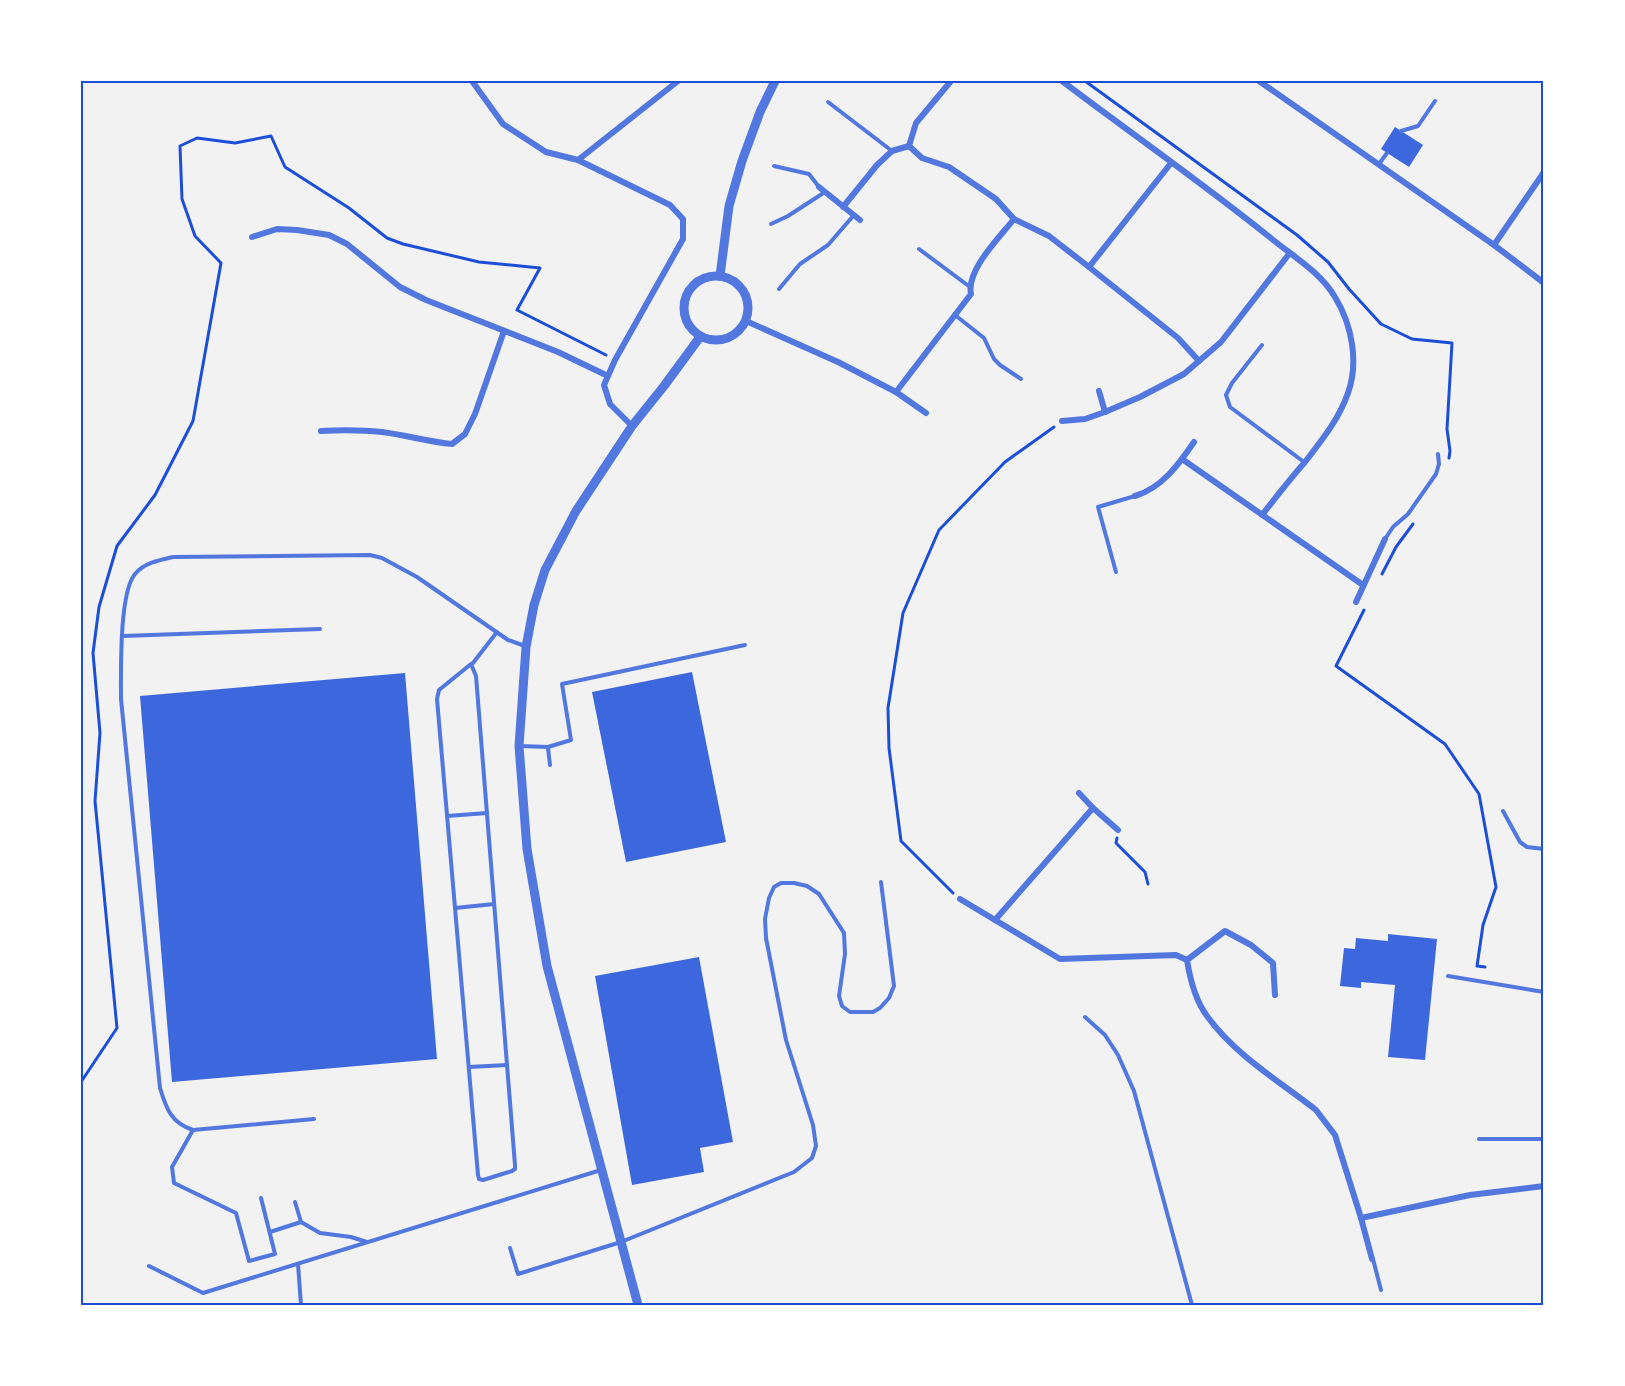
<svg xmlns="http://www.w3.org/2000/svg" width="1625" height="1386" viewBox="0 0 1625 1386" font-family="Raleway,sans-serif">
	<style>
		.building { fill: #3d67dc }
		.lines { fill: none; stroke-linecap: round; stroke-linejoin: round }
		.path { stroke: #1d4ed8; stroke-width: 3 }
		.service { stroke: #5277de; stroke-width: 4 }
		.minor { stroke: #5277de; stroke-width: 6 }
		.tertiary { stroke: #5277de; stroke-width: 9 }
		.neatline { fill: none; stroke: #1d4ed8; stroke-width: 2 }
	</style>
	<rect width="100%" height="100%" fill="#f2f2f2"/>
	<!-- building -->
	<g class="building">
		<path d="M1395 127 1423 145 1409 167 1381 149Z"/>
		<path d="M692 672 726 842 626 862 592 692Z"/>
		<path d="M405 673 437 1059 172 1082 140 696Z"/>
		<path d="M1388 934 1437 939 1425 1060 1388 1057 1395 985 1361 982V988L1340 986 1344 948 1355 949 1356 938 1388 941Z"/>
		<path d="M699 957 733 1142 700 1148 704 1172 632 1185 595 976Z"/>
	</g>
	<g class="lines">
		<!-- path -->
		<g class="path">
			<path d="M1085 81 1297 235 1328 262 1349 289 1381 324 1412 339 1452 343 1447 429 1450 451 1449 458"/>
			<path d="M1382 574 1396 547 1413 524"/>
			<path d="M1364 610 1336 666 1445 744 1479 794 1496 887 1483 925 1477 966 1485 967"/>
			<path d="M1117 838 1116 843 1145 872 1148 884"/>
			<path d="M953 893 901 841 889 748 888 708 903 613 939 530 1005 462 1054 427"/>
			<path d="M81 1082 117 1028 95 801 100 733 93 653 99 607 117 546 155 495 193 421 221 263 195 236 182 199 180 146 197 138 235 143 271 136 285 167 349 208 387 238 403 244 479 262 540 268 517 310 606 355"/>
		</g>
		<!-- service -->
		<g class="service">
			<path d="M828 102 892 151"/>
			<path d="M1401 131 1418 126 1435 101"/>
			<path d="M1379 164 1387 153"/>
			<path d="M774 166 809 174 819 187"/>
			<path d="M771 224 788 216 825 192"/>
			<path d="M919 249 970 287"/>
			<path d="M779 289 800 264 828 245 854 215"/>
			<path d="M955 315 984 338 994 359 1000 365 1021 379"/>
			<path d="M1262 345 1232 383 1226 395 1230 407 1304 462"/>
			<path d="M1385 539 1393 527 1408 514 1436 474 1439 464 1438 454"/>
			<path d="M1116 572 1098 507 1135 496"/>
			<path d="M123 636 320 629"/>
			<path d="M471 664 476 676 515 1165V1169L512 1171 483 1180 479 1179 478 1175 437 699 439 690 471 664 473 663 497 632"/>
			<path d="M520 746 548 747 571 740 562 684 745 645"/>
			<path d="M548 748 550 765"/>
			<path d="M1503 811 1520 842 1527 847 1544 849"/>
			<path d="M447 816 487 813"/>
			<path d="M455 908 494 904"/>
			<path d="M1448 976 1544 992"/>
			<path d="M1085 1017 1105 1035 1118 1055 1134 1091 1192 1305"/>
			<path d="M469 1067 507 1065"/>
			<path d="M314 1119 193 1130C171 1123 166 1108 160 1088L121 699C121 673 119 593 135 574 144 563 159 560 173 557L370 555 382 558 417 577 508 640 525 646"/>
			<path d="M193 1130 172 1167 174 1183 236 1213 249 1261 275 1254 261 1198"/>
			<path d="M1479 1139H1544"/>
			<path d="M295 1202 301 1222 320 1233 351 1237 367 1242"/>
			<path d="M270 1232 301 1222"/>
			<path d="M510 1248 518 1274 621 1242 794 1172 812 1158 816 1146 813 1125 786 1040 766 938 765 919 769 898 774 887 781 883H794L807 886 819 894 844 933 845 954 839 996 842 1006 850 1012H873L880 1008 889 998 894 986 881 882"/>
			<path d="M1373 1259 1381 1290"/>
			<path d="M298 1264 301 1305"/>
			<path d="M149 1266 203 1293 601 1170"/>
		</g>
		<!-- minor -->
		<g class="minor">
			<path d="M472 81 503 124 546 152 578 160 670 205 683 219V239L615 360 604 385 610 404 632 426"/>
			<path d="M1062 81C1132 134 1204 184 1272 239 1294 257 1320 272 1335 297 1352 325 1359 362 1348 393 1339 419 1322 440 1305 462 1290 479 1276 497 1262 515"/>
			<path d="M1259 81 1494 245 1544 283"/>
			<path d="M909 146 922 158 949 167 996 199 1014 219 1049 236 1089 267 1171 163"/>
			<path d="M909 146 916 123 951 81"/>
			<path d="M578 160 678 81"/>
			<path d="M819 187 860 220"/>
			<path d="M843 207 877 165 892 151 909 146"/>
			<path d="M252 237 277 229 297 230 329 235 347 244 400 287 426 300 558 352 608 376"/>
			<path d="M1494 245 1544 172"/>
			<path d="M1089 267 1178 338 1199 361"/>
			<path d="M746 321 838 362 896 392 926 413"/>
			<path d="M1099 391 1105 412"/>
			<path d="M896 392 971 294C966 270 1000 237 1014 219"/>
			<path d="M1062 421 1085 419 1105 412 1140 397 1184 374 1221 342 1289 254"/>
			<path d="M321 431C342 430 362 430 382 432 406 435 429 442 452 444L465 434 475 414 504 331"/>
			<path d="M1182 459 1363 585"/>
			<path d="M1135 496C1162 488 1179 464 1194 442"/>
			<path d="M1356 602 1385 539"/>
			<path d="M1079 793 1093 808"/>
			<path d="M960 899 1060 959 1176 955 1187 960C1190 979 1195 1000 1207 1016 1235 1055 1279 1081 1316 1110L1335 1135 1361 1218 1470 1195 1544 1186"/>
			<path d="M995 920 1093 808 1118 830"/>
			<path d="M1187 960 1225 931 1251 945 1273 963 1275 995"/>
			<path d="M1361 1218 1372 1259"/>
		</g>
		<!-- tertiary -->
		<g class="tertiary">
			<circle cx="716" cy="308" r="32"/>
			<path d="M720 276 729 206 742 161 760 112 775 81"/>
			<path d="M638 1305 547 966 527 849 519 746 526 647 534 605 545 570 576 511 632 426 664 386 700 337"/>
		</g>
	</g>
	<!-- border -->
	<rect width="1625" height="1386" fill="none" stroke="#ffffff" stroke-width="165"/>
	<rect x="82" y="82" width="1460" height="1222" class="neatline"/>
</svg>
